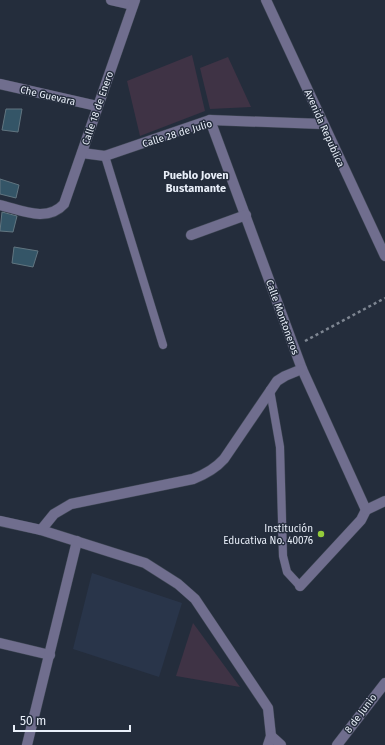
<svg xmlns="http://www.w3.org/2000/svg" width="385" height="745" viewBox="0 0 385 745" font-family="'Fira Sans',sans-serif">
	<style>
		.built { fill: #29354a }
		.green { fill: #3f3345 }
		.building { fill: #345567; stroke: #617580 }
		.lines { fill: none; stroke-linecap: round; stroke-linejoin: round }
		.service-casing { stroke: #404856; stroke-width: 9 }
		.pedestrian-casing { stroke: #404856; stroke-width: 11 }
		.minor-casing { stroke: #404856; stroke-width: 11 }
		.path { stroke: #7e8692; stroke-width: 2.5; stroke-dasharray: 3 3; stroke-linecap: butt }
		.service { stroke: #706e8e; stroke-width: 8 }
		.pedestrian { stroke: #706e8e; stroke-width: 10 }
		.minor { stroke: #706e8e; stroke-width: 10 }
		.poi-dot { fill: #95cc3b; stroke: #242d3c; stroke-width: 1.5 }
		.labels { text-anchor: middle; stroke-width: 3; stroke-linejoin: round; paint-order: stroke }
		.street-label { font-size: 10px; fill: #e9eff9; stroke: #242d3c }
		.poi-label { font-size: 10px; fill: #e9eff9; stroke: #242d3c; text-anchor: end }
		.neighbourhood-label { font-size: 11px; font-weight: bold; fill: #e9eff9; stroke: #242d3c }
	</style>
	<rect width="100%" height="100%" fill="#242d3c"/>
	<!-- built -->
	<path class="built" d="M92 573 182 603 159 677 73 649Z"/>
	<!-- green -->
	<g class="green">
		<path d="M192 55 205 111 140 136 127 81Z"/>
		<path d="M228 57 251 107 210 109 200 68Z"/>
		<path d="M193 623 240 687 176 676Z"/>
	</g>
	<!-- building -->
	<g class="building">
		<path d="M6 109H22L18 132 2 130Z"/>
		<path d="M0 179 19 185 16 198 0 194Z"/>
		<path d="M2 212 17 216 13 232 0 231Z"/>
		<path d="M14 247 38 251 33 267 12 263Z"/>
	</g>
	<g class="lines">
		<defs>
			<g id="service">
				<path d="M105 156 163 345"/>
				<path d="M270 390 280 447 283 556 287 572 300 586"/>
			</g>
			<path id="pedestrian" d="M300 586 361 520 366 510"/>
			<g id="minor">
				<path d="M111 0 133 5"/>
				<path d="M266 0 385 256"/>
				<path d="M0 84 97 106"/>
				<path d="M210 120 302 369 366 510 385 501"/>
				<path d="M82 153 105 156 210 120 322 124"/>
				<path d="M0 205C21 210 47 223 64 204L135 0"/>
				<path d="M191 235 246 215"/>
				<path d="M0 521 41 530 145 563 178 584 195 599 268 708 271 736 268 745"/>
				<path d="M41 530 54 514 71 504 193 479C206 474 215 469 224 459L277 381 285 376 302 369"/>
				<path d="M0 643 50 655"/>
				<path d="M271 736 281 745"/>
				<path d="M27 745 77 541"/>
				<path d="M337 745 385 683"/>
			</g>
		</defs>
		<!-- service casing -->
		<use href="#service" class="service-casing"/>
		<!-- pedestrian casing -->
		<use href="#pedestrian" class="pedestrian-casing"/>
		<!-- minor casing -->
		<use href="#minor" class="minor-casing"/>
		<!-- path -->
		<path class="path" d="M305 341 385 298"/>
		<!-- service -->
		<use href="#service" class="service"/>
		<!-- pedestrian -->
		<use href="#pedestrian" class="pedestrian"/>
		<!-- minor -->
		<use href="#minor" class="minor"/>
	</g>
	<!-- markers -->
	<circle class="poi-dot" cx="321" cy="534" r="4"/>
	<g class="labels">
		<!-- street labels -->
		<g class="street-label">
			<text transform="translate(48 95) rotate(13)" y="4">Che Guevara</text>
			<text transform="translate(97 108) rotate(-71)" y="4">Calle 18 de Enero</text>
			<text transform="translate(325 128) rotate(66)" y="4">Avenida Republica</text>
			<text transform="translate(177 133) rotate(-17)" y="4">Calle 28 de Julio</text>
			<text transform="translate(283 317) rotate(70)" y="4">Calle Montoneros</text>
			<text transform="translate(360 713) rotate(-53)" y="4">8 de Junio</text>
		</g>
		<!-- poi labels -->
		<g class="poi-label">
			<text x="313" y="532">Institución<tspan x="313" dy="12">Educativa No. 40076</tspan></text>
		</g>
		<!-- neighbourhood labels -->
		<g class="neighbourhood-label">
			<text x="196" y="179">Pueblo Joven<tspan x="196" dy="13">Bustamante</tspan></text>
		</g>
	</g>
	<!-- scale -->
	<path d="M14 725v6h116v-6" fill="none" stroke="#e9eff9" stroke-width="2"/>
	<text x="20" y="725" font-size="12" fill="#e9eff9" stroke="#242d3c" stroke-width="3" paint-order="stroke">50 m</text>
</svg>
